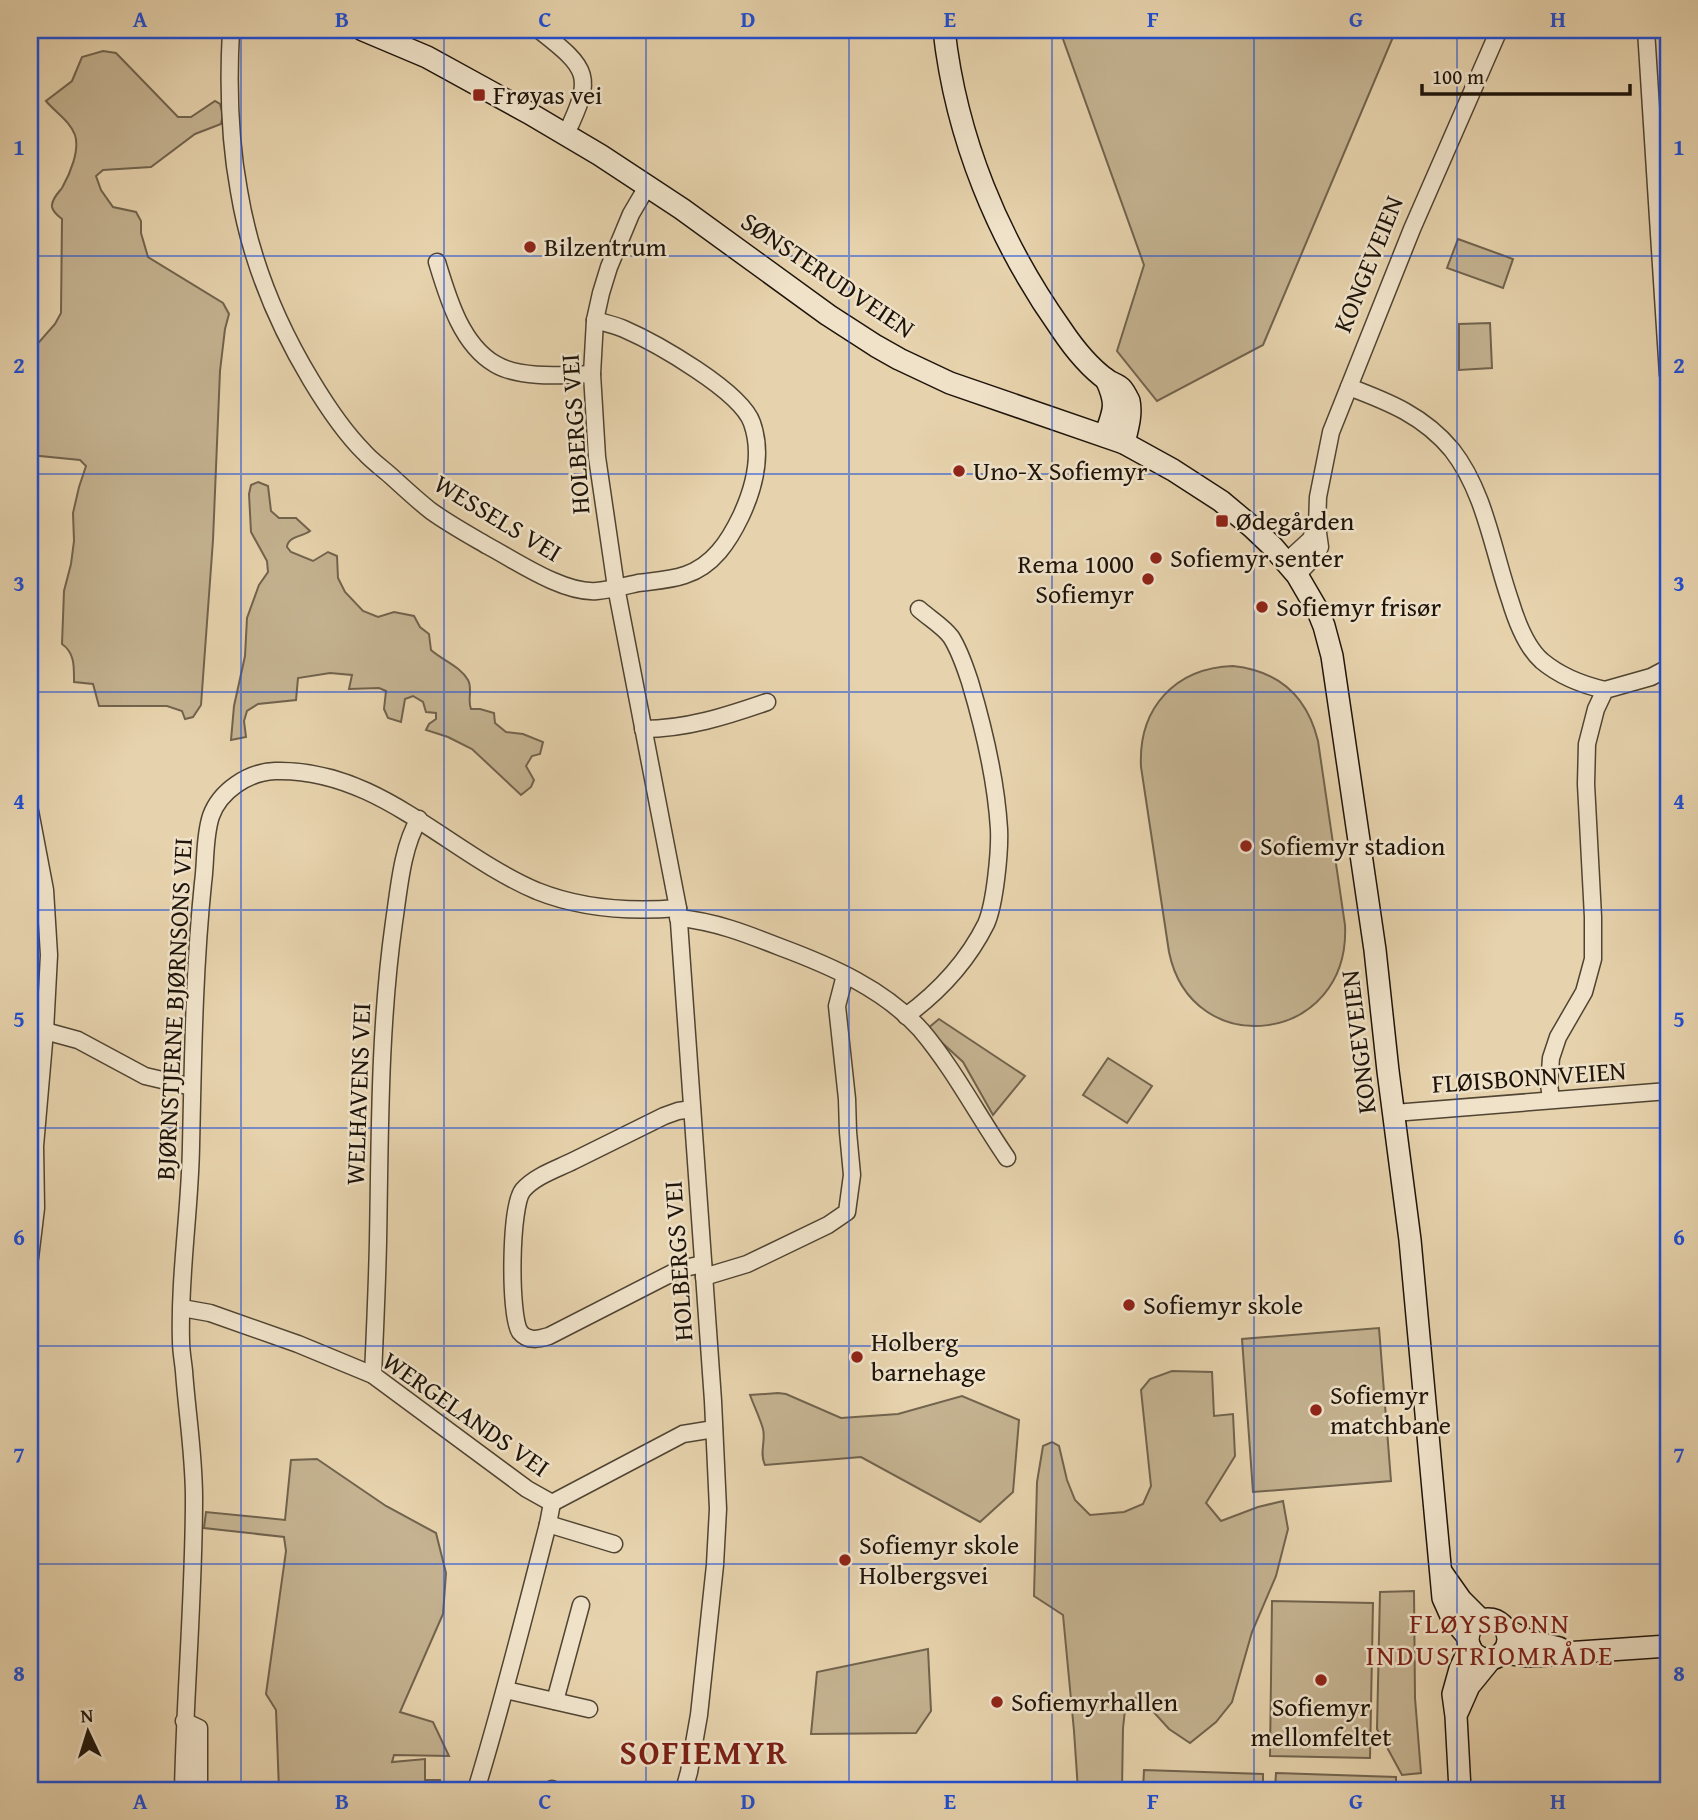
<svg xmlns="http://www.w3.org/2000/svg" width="1698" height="1820" viewBox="0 0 1698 1820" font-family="'Gentium Book Plus',serif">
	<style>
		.green { fill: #c4b290; stroke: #71634d; stroke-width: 2 }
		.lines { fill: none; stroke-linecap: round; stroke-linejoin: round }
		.street-casing { stroke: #504432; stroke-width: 19 }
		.secondary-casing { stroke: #1e140a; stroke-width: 24 }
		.street { stroke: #efe2c9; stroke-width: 16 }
		.secondary { stroke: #efe2c9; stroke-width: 21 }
		.grid { fill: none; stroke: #1d4ed8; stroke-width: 2; stroke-opacity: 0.55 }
		.poi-dot { fill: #8f2418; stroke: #efe2c9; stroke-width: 2.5 }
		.labels { text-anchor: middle; stroke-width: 5; stroke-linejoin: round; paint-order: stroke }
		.poi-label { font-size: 26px; fill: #1e140a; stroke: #efe2c9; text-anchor: start }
		.street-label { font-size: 26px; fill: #1e140a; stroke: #efe2c9 }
		.neighbourhood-label { font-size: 28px; letter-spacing: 2px; fill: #7a1f14; stroke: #efe2c9 }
		.district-label { font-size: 33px; font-weight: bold; letter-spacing: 2px; fill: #7a1f14; stroke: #efe2c9 }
		.neatline { fill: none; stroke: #1d4ed8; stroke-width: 2.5 }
		.grid-label { font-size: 23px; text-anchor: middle; font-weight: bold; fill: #1d4ed8 }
	</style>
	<rect width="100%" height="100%" fill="#e6d2ac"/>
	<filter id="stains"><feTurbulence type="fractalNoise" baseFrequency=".00286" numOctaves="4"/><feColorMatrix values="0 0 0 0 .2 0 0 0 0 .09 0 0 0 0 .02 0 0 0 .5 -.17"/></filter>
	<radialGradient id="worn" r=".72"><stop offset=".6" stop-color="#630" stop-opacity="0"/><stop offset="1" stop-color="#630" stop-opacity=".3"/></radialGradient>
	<!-- green -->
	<g class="green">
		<path d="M1063 30H1396L1263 345 1157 401 1117 351 1144 265 1063 39Z"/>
		<path d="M103 51 116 53 178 117H191L215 101 220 104 223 115 221 124 195 134 151 167 103 170 96 176 101 190 113 207 136 212 141 221V233L148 257 223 303 229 314 225 329 220 371 213 540 201 705 193 717 185 719 182 711 167 706H99L93 684 74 682C74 667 75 653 62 644L64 591 71 564 74 541 73 513 79 487 86 466 80 460 30 455V347L34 348 55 324 61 313 62 219C58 216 53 212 52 207 51 200 58 193 62 188 70 174 80 150 75 135 70 121 55 112 46 101L72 81 82 57Z"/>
		<path d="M1458 239 1513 259 1503 288 1447 268Z"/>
		<path d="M1490 323 1492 368 1459 370V324Z"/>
		<path d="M258 482 268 486 271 511 279 518H296L310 531C302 537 288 536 287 547L291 552 313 561 328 552 337 556 338 578 345 592 363 611 378 617 394 612 414 616 420 627 429 634 431 650C442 660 460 666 468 680 473 689 467 700 471 709H480L494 713 495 723 506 732 523 734 543 742 540 754 532 756 526 766 534 780 531 787 521 795 472 749 448 737 426 730 429 724 436 719V713L426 712 423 702 413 696 405 699 401 722 388 718 384 709 386 691 379 688 349 689 352 675 330 673 298 678 296 700 258 704 247 711 244 721 246 737 231 740 234 706 245 656 247 618 259 585 268 572 267 561 251 532 249 494 251 485Z"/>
		<path d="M1233 666C1279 671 1307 696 1318 741L1345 925C1351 1044 1192 1064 1169 952L1141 767C1138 708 1175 668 1233 666Z"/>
		<path d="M939 1019 1025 1076 993 1115 963 1062 927 1029Z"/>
		<path d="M1108 1058 1152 1086 1127 1123 1083 1095Z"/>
		<path d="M1379 1328 1391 1481 1253 1492 1242 1339Z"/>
		<path d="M1172 1371 1212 1372 1214 1416 1233 1414 1235 1456 1206 1503 1221 1521 1258 1507 1283 1501 1288 1529 1276 1576 1252 1632 1232 1702 1216 1722 1190 1743 1169 1729 1140 1697 1126 1701 1123 1728 1122 1790H1078L1074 1731 1063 1615 1034 1596 1037 1482 1043 1446 1052 1442 1059 1446 1067 1480 1075 1500 1090 1515 1124 1512 1143 1504 1151 1486 1141 1390 1150 1379Z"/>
		<path d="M778 1393 786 1394 841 1418 898 1414 962 1396 1019 1420 1013 1492 980 1522 861 1457 765 1465C759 1453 766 1441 763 1429 760 1418 754 1406 750 1395Z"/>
		<path d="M317 1459 386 1506 436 1533 446 1573 443 1614 400 1712 433 1722 449 1756 394 1755 392 1762 425 1759V1780H440V1788L446 1790H279L276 1710 266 1694 286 1551 284 1537 204 1528 206 1512 285 1520 291 1460Z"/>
		<path d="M1414 1591 1415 1698 1421 1773 1402 1775 1377 1729 1380 1592Z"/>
		<path d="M1272 1601 1373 1603 1370 1758 1270 1756Z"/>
		<path d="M928 1649 931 1711 916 1733 811 1734 817 1672Z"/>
		<path d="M1144 1770 1263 1774V1790H1143Z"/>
		<path d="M1276 1773 1396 1777V1790H1275Z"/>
	</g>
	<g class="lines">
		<defs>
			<g id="street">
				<path d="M231 30C228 84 229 137 239 191 250 258 276 322 311 380 326 405 343 431 364 452 372 461 382 468 391 476 404 488 417 500 431 511 449 524 469 535 488 546 516 561 564 594 597 591 610 590 625 586 638 583 653 581 671 580 685 575 713 566 729 541 741 516 754 488 763 454 752 423 741 391 656 343 624 329 615 325 605 323 595 320"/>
				<path d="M539 30C589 69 594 76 566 134"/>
				<path d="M1646 30 1668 375"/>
				<path d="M648 185 631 214 609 267 601 293 595 320 592 374 597 457 616 587 678 908 713 1401 718 1509 715 1565 699 1715 689 1772 684 1790"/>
				<path d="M437 262C448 298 461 344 495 364 520 379 564 375 592 374"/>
				<path d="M1349 387C1389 402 1424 416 1452 450 1485 492 1493 551 1510 600 1516 620 1526 647 1542 661 1560 676 1583 685 1605 690"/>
				<path d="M1286 562 1310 540 1317 526"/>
				<path d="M1297 575 1315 556 1320 547 1317 526 1318 497 1331 432 1412 229 1499 30"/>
				<path d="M643 729C686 729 727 716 767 702"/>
				<path d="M30 811 45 890 49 955 45 1031 35 1146 36 1208 30 1258"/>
				<path d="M678 918C714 921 747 934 780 947 831 966 884 989 921 1030 954 1069 978 1116 1007 1158"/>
				<path d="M906 1016C940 991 967 962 986 924 995 904 1000 851 999 829 996 779 984 729 970 682 965 667 960 651 951 637 944 627 929 618 919 609"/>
				<path d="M45 1031 78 1040 145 1076 192 1087"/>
				<path d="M1551 1099 1549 1084 1551 1058 1558 1037 1584 992 1593 959V917L1586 784 1587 744 1596 709 1605 690 1651 677 1668 668"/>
				<path d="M692 1109 678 1111 664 1116C634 1131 603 1146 573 1161 557 1169 535 1176 523 1190 510 1205 509 1316 520 1332 528 1342 539 1339 549 1336L680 1269 703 1264"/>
				<path d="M1394 1113 1668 1091"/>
				<path d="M704 1277 747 1264 828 1225 847 1212 852 1175 848 1132 847 1099 837 1006 845 975"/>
				<path d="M182 1308 210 1313 298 1344 373 1375 527 1489 552 1503 683 1434 714 1429"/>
				<path d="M373 1375C375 1331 377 1286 378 1242 380 1135 379 1028 394 922 399 889 402 847 419 819"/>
				<path d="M548 1524 614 1544"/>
				<path d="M506 1690 589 1709"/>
				<path d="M555 1701 581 1605"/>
				<path d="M184 1721 199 1728V1790"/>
				<path d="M183 1790C185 1693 194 1595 194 1498 194 1455 187 1413 184 1371 183 1361 181 1351 181 1341 179 1276 190 1211 191 1146 193 1058 194 970 203 883 206 862 204 837 211 816 220 791 248 772 275 771 378 768 448 853 537 891 582 909 631 912 678 908"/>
				<path d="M476 1790C503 1702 525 1613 548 1524L552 1503"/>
				<path d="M551 1790 552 1789"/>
			</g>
			<g id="secondary">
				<path d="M363 30 427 57 529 113 600 155 682 209 828 315 876 346 899 359 950 383 1124 443 1173 470 1221 501 1252 527 1273 547 1297 575 1318 611 1324 626 1332 656 1375 950 1388 1071 1410 1240 1443 1598 1452 1618 1468 1637"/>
				<path d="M944 30C956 138 998 240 1061 329 1073 347 1089 367 1107 380 1111 383 1117 384 1121 388 1124 391 1127 397 1129 401 1132 415 1127 430 1124 443"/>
				<path d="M1105 436C1114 410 1118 405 1106 379"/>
				<path d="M1442 1573 1461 1600 1481 1620"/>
				<circle cx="1488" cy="1639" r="20"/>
				<path d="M1506 1630 1530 1641 1559 1648"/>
				<path d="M1503 1652C1531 1660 1552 1654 1580 1652 1609 1650 1639 1648 1668 1646"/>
				<path d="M1458 1711 1469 1686 1491 1659"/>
				<path d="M1460 1790 1456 1716 1453 1694 1460 1669 1470 1647"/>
			</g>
		</defs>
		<!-- street casing -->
		<use href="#street" class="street-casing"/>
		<!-- secondary casing -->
		<use href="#secondary" class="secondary-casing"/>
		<!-- street -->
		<use href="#street" class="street"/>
		<!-- secondary -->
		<use href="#secondary" class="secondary"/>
	</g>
	<!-- grid -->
	<path class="grid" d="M241 30V1790M444 30V1790M646 30V1790M849 30V1790M1052 30V1790M1254 30V1790M1457 30V1790M30 256H1668M30 474H1668M30 692H1668M30 910H1668M30 1128H1668M30 1346H1668M30 1564H1668"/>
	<!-- markers -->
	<g class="poi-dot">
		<rect x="472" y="88" width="14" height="14" rx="3.5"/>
		<circle cx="530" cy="247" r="7"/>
		<circle cx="959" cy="471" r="7"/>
		<rect x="1215" y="514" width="14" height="14" rx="3.5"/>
		<circle cx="1156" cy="558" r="7"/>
		<circle cx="1148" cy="579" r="7"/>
		<circle cx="1262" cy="607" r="7"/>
		<circle cx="1246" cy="846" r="7"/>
		<circle cx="1129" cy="1305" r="7"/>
		<circle cx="857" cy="1357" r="7"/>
		<circle cx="1316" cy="1410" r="7"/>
		<circle cx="845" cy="1560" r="7"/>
		<circle cx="1321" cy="1680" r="7"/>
		<circle cx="997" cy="1702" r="7"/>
	</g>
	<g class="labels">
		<!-- poi labels -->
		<g class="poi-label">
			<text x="493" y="104">Frøyas vei</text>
			<text x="544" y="256">Bilzentrum</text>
			<text x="973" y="480">Uno-X Sofiemyr</text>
			<text x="1236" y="530">Ødegården</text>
			<text x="1170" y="567">Sofiemyr senter</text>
			<text x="1134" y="573" text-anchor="end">Rema 1000<tspan x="1134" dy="30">Sofiemyr</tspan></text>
			<text x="1276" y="616">Sofiemyr frisør</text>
			<text x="1260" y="855">Sofiemyr stadion</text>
			<text x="1143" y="1314">Sofiemyr skole</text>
			<text x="871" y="1351">Holberg<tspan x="871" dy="30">barnehage</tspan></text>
			<text x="1330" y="1404">Sofiemyr<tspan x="1330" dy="30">matchbane</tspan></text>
			<text x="859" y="1554">Sofiemyr skole<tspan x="859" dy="30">Holbergsvei</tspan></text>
			<text x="1011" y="1711">Sofiemyrhallen</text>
			<text x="1321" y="1716" text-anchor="middle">Sofiemyr<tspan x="1321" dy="30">mellomfeltet</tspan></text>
		</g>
		<!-- street labels -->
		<g class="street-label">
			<text transform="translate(1368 264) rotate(-68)" y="9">KONGEVEIEN</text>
			<text transform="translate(828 275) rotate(34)" y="9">SØNSTERUDVEIEN</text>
			<text transform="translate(575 434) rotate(-94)" y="9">HOLBERGS VEI</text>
			<text transform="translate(498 518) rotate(31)" y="9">WESSELS VEI</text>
			<text transform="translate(174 1009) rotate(-87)" y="9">BJØRNSTJERNE BJØRNSONS VEI</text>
			<text transform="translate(1358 1042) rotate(-97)" y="9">KONGEVEIEN</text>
			<text transform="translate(1529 1077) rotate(-4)" y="9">FLØISBONNVEIEN</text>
			<text transform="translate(358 1094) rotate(-88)" y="9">WELHAVENS VEI</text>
			<text transform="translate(678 1261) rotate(-94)" y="9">HOLBERGS VEI</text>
			<text transform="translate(466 1414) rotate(35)" y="9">WERGELANDS VEI</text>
		</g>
		<!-- neighbourhood labels -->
		<g class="neighbourhood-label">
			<text x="1490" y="1633">FLØYSBONN<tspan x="1490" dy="32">INDUSTRIOMRÅDE</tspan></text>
		</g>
		<!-- district labels -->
		<g class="district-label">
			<text x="704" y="1764">SOFIEMYR</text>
		</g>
	</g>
	<!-- margin -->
	<rect width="1698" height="1820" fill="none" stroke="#e6d2ac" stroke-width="77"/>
	<!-- north arrow -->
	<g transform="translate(88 1732) rotate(356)" stroke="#efe2c9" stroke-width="5" paint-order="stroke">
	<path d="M0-5L12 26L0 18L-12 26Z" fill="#1e140a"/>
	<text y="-10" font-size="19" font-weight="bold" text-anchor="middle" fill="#1e140a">N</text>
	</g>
	<!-- scale -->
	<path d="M1422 84v10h208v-10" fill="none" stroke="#1e140a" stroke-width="3.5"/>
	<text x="1432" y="84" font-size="21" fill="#1e140a" stroke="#efe2c9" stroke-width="5" paint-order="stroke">100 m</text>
	<rect x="38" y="38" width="1622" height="1744" class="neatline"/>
	<g class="grid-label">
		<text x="140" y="27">A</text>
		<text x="342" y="27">B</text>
		<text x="545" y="27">C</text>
		<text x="748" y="27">D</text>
		<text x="950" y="27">E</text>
		<text x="1153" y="27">F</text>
		<text x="1356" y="27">G</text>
		<text x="1558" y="27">H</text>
		<text x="19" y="155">1</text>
		<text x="1679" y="155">1</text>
		<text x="19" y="373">2</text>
		<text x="1679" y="373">2</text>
		<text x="19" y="591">3</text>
		<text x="1679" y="591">3</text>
		<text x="19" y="809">4</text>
		<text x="1679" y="809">4</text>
		<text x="19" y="1027">5</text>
		<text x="1679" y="1027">5</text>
		<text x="19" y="1245">6</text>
		<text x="1679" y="1245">6</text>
		<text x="19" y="1463">7</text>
		<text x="1679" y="1463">7</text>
		<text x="19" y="1681">8</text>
		<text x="1679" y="1681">8</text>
		<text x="140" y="1809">A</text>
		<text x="342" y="1809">B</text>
		<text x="545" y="1809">C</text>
		<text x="748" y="1809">D</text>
		<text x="950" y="1809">E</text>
		<text x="1153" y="1809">F</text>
		<text x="1356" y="1809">G</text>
		<text x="1558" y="1809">H</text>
	</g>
	<rect width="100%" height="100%" filter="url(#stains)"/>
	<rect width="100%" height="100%" fill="url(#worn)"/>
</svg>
